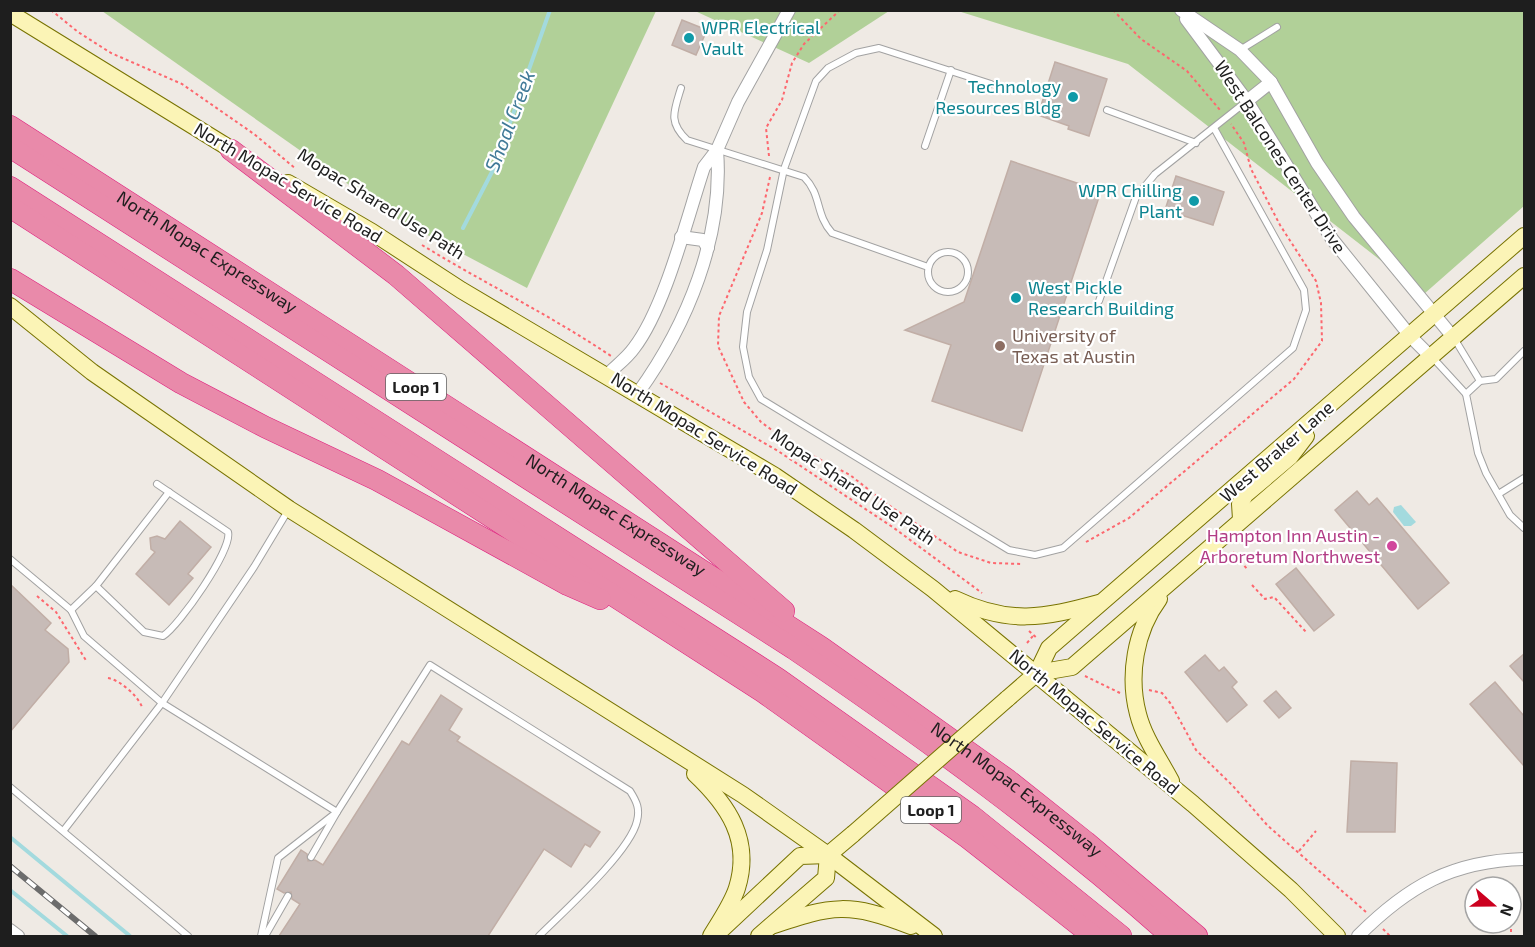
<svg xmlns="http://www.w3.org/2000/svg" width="1535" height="947" viewBox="0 0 1535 947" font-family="'Exo 2',sans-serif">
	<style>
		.forest { fill: #b1d098 }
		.water { fill: #a3dade }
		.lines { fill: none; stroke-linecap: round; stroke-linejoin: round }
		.stream { stroke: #a3dade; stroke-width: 4 }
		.building { fill: #c7bbb7; stroke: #c1aea6; stroke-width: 1.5 }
		.service-casing { stroke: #a2a2a2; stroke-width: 8 }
		.minor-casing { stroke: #a2a2a2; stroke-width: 14 }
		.secondary-casing { stroke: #787302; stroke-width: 18 }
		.motorway-casing { stroke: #df207e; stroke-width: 22 }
		.path { stroke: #fd676e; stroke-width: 2; stroke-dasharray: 3 3; stroke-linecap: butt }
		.service { stroke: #fff; stroke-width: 6 }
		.minor { stroke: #fff; stroke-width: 12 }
		.secondary { stroke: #fbf4b6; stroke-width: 16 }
		.motorway { stroke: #e98aaa; stroke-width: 21 }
		.rail-casing { stroke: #6c6c6c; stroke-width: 6 }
		.rail { stroke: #fff; stroke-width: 4; stroke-dasharray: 11; stroke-linecap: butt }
		.secondary-bridge-casing { stroke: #787302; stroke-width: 18; stroke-linecap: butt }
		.secondary-bridge { stroke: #fbf4b6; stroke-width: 16 }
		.culture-dot { fill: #0f9aa8; stroke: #fff; stroke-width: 2 }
		.education-dot { fill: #8d6e63; stroke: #fff; stroke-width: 2 }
		.hotel-dot { fill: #d1479c; stroke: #fff; stroke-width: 2 }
		.labels { text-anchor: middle; stroke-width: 4.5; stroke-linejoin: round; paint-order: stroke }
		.shield { fill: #fff; stroke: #626262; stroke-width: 1.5 }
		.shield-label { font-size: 16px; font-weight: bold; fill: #1e1e1e }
		.culture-label { font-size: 18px; fill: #0d838f; stroke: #fff; text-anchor: start }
		.street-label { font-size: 18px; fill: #1e1e1e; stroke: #fff }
		.education-label { font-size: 18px; fill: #785e54; stroke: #fff; text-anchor: start }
		.hotel-label { font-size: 18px; fill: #b23c85; stroke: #fff; text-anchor: end }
		.water-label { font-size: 20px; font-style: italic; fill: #407a98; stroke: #fff }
	</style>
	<rect width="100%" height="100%" fill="#efeae4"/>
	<!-- forest -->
	<g class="forest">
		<path d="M102 11 656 10V11L527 288 399 220Z"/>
		<path d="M695 11H889L809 63Z"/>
		<path d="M958 11H1524V206L1424 294 1128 64Z"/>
	</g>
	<!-- water -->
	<path class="water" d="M1401 505 1416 522 1411 526H1404L1393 512 1394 507Z"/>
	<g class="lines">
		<!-- stream -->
		<g class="stream">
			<path d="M463 228 494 168 550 10"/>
			<path d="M10 837 130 936"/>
			<path d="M10 890 67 936"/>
		</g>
	</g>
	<!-- building -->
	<g class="building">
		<path d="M682 20 707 30 696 55 672 45Z"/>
		<path d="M1055 62 1107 79 1089 136 1068 129 1069 126 1038 115Z"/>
		<path d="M1011 161 1101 191 1022 431 932 401 951 345 905 330 964 302Z"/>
		<path d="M1176 176 1224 192 1213 225 1165 210Z"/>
		<path d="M1357 491 1369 505 1377 498 1449 583 1418 609 1335 510Z"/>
		<path d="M180 521 211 547 188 574 193 578 169 605 136 574 155 552 151 549 150 538 157 536 165 539Z"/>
		<path d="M1296 568 1334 615 1314 631 1276 584Z"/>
		<path d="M10 584 51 623 45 630 68 649 69 662 10 732Z"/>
		<path d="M1524 654V682L1510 666Z"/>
		<path d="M1205 655 1219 671 1224 667 1237 682 1232 687 1247 705 1227 722 1185 672Z"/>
		<path d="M1495 682 1524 716V766L1470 704Z"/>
		<path d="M1276 691 1291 708 1279 718 1264 701Z"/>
		<path d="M441 695 462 709 449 730 460 737 457 741 600 832 590 847 585 844 571 867 544 849 488 936H279L300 904 292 899 291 892 284 893 277 889 301 850 307 854 308 861 315 860 323 865 402 741 409 745Z"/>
		<path d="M1351 761 1397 763 1395 832H1347Z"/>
	</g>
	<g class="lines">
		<defs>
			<g id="service">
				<path d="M1240 50 1277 27"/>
				<path d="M991 84 879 48 856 53 828 68 816 81 784 169 767 250 747 312 743 347 749 377 761 399 1009 550 1035 555 1063 548 1293 348 1306 310 1304 290 1214 128"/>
				<path d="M681 88C674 111 668 122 687 140L804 177C822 195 815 214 832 233L928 267"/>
				<path d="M1107 110 1196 143"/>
				<path d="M925 146 951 70"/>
				<circle cx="948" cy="272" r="20"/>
				<path d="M1099 301 1136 197 1155 174 1247 101"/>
				<path d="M1454 338 1480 381"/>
				<path d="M1524 351 1496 379 1480 381 1466 394 1478 453 1486 473 1510 515 1524 528"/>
				<path d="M1433 358 1466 394"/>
				<path d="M1500 493 1524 478"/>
				<path d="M10 559 71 610 84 636 162 703 337 812 311 857"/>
				<path d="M96 586 144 632 163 636C179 626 233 549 228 532L157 484"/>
				<path d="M71 610 96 586 169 492"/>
				<path d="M10 787 188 936"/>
				<path d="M64 830 162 703 254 567 289 509"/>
				<path d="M261 936 278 858 337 812 430 665 630 791C637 802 640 809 637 821 630 852 563 912 539 936"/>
				<path d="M265 936 288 896"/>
			</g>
			<g id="minor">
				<path d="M1181 10 1240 50 1271 82 1317 163 1354 217 1453 337"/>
				<path d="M1186 19 1247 101 1332 239 1411 337 1430 356"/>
				<path d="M1247 101 1271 82"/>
				<path d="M681 237 703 240 708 248"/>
				<path d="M608 374C616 366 627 358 634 348 665 308 687 218 704 167L717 150 738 102 789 10"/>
				<path d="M638 393C687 325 724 236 717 150"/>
				<path d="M10 930 18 936"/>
				<path d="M1358 936C1408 886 1452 861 1524 859"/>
			</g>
			<g id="secondary">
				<path d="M10 13 242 156"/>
				<path d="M288 183 372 232 461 290 775 476 854 530 933 589 1193 804 1291 890 1337 936"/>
				<path d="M10 306 92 372 289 509 743 795 828 855 934 936"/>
				<path d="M1241 519 1240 504 1245 495 1290 457 1306 436"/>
				<path d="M955 599C1009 625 1044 618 1099 603"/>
				<path d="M1159 599C1135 631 1128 676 1138 714 1144 738 1160 760 1171 781"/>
				<path d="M1037 673 1072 667 1524 276"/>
				<path d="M1007 699 1037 673 1049 648 1524 236"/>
				<path d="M695 774C728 805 752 840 737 888 732 904 720 921 711 936"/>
				<path d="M771 926C833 905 849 902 911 926"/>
				<path d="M720 931 800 856 828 855 853 834"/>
				<path d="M759 936 826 878 828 855"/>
			</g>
			<g id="motorway">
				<path id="s1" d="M10 126 821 647 1008 780 1086 842 1197 936"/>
				<path d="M10 147 794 649C925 738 1053 831 1171 936"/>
				<path d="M231 150 396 275 784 611"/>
				<path d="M10 187 777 678 972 816 1121 936"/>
				<path d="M10 207 763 692 968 838 1093 936"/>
				<path d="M10 279 181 383 265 427 377 480 568 585 600 599"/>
			</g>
		</defs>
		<!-- service casing -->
		<use href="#service" class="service-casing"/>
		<!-- minor casing -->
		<use href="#minor" class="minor-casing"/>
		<!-- secondary casing -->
		<use href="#secondary" class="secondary-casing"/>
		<!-- motorway casing -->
		<use href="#motorway" class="motorway-casing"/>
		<!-- path -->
		<g class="path">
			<path d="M51 10 78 32 111 53 182 84 254 134 296 169"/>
			<path d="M1113 10 1141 39 1187 71 1220 110"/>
			<path d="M769 156 766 128 782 100 792 63 804 44 840 10"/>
			<path d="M770 177 762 213 719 316 718 346 744 402 761 422 792 445 850 475 887 504 958 552 991 563 1023 564"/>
			<path d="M422 245C484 283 550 315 611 356"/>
			<path d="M660 383 778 451 894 528 982 593"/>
			<path d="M1086 542 1129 518 1294 379 1322 341 1321 303 1316 281 1280 225 1251 169 1244 143 1231 124"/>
			<path d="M1233 552 1247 569"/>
			<path d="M1252 585 1265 599 1274 597 1306 632"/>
			<path d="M37 596 56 612 87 662"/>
			<path d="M1029 631 1038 639"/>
			<path d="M1027 643 1033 636"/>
			<path d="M1085 676 1120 693"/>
			<path d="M108 678C120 680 138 696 142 707"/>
			<path d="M1149 690 1162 693 1171 704 1196 750 1232 785 1268 826 1366 912"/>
			<path d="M1299 851 1316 831"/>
			<path d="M1511 923V936"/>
			<path d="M1383 929 1390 936"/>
		</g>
		<!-- service -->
		<use href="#service" class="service"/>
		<!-- minor -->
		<use href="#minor" class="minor"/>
		<!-- secondary -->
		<use href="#secondary" class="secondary"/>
		<!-- motorway -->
		<use href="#motorway" class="motorway"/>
		<defs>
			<path id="rail" d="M10 866 95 936"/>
		</defs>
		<!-- rail casing -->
		<use href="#rail" class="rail-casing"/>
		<!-- rail -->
		<use href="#rail" class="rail"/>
		<defs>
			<path id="secondary-bridge" d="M853 834 1007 699"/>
		</defs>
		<!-- secondary-bridge casing -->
		<use href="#secondary-bridge" class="secondary-bridge-casing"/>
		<!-- secondary-bridge -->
		<use href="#secondary-bridge" class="secondary-bridge"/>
	</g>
	<!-- markers -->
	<g class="culture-dot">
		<circle cx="689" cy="38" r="6"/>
		<circle cx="1073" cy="97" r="6"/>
		<circle cx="1194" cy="201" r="6"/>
		<circle cx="1016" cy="298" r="6"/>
	</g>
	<circle class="education-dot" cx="1000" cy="346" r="6"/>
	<circle class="hotel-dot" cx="1392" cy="546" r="6"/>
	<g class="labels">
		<!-- shield labels -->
		<g class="shield">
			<rect x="386" y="374" width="60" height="26" rx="4.5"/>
			<rect x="901" y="797" width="60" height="26" rx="4.5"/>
		</g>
		<g class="shield-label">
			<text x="416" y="393">Loop 1</text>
			<text x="931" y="816">Loop 1</text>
		</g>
		<!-- culture labels -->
		<g class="culture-label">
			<text x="701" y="34">WPR Electrical<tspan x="701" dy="21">Vault</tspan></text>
			<text x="1061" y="93" text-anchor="end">Technology<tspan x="1061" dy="21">Resources Bldg</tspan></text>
			<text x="1182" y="197" text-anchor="end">WPR Chilling<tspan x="1182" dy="21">Plant</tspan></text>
			<text x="1028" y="294">West Pickle<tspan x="1028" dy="21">Research Building</tspan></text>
		</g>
		<!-- street labels -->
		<g class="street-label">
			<text transform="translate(1280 157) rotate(57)" y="6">West Balcones Center Drive</text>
			<text transform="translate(288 183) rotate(31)" y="6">North Mopac Service Road</text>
			<text transform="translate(381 204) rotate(32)" y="6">Mopac Shared Use Path</text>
			<text dy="6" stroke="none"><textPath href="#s1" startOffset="234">North Mopac Expressway</textPath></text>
			<text transform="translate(704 434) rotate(32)" y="6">North Mopac Service Road</text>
			<text transform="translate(1277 452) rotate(-41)" y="6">West Braker Lane</text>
			<text transform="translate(853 487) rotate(34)" y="6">Mopac Shared Use Path</text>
			<text dy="6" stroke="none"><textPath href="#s1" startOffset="720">North Mopac Expressway</textPath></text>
			<text transform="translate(1094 722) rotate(40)" y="6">North Mopac Service Road</text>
			<text dy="6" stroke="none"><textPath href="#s1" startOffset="1206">North Mopac Expressway</textPath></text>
		</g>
		<!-- education labels -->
		<g class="education-label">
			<text x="1012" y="342">University of<tspan x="1012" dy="21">Texas at Austin</tspan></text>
		</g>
		<!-- hotel labels -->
		<g class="hotel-label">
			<text x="1380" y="542">Hampton Inn Austin -<tspan x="1380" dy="21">Arboretum Northwest</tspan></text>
		</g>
		<!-- water labels -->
		<g class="water-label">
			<text transform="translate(510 121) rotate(-69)" y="7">Shoal Creek</text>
		</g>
	</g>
	<!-- border -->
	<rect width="1535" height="947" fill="none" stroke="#1e1e1e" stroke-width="24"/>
	<!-- north arrow -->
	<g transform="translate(1493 905) rotate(110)"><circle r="28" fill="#ffffff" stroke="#a5a5a5" stroke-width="1.5"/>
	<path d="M0-4.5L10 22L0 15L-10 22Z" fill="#cc001f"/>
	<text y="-9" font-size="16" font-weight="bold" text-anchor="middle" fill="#1e1e1e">N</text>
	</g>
</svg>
